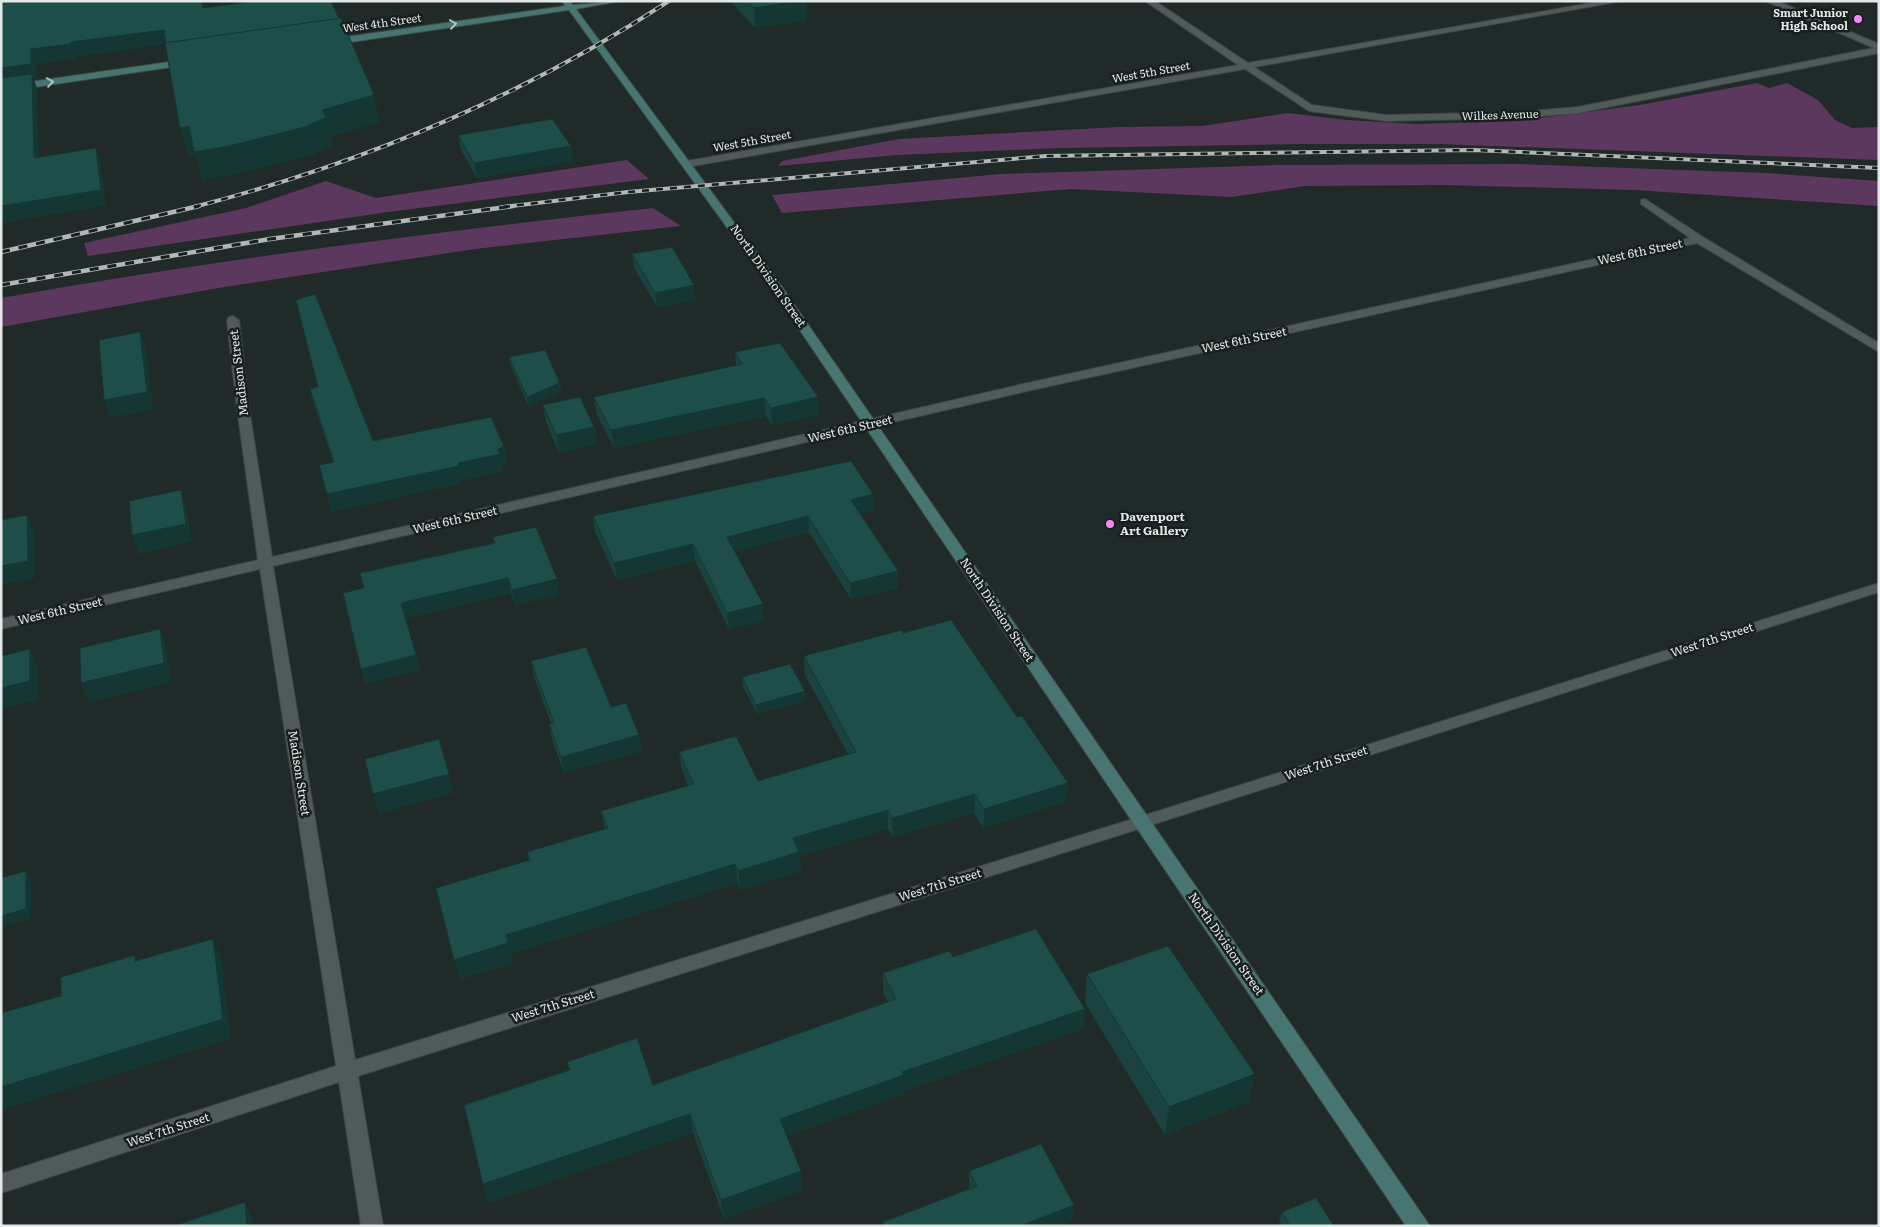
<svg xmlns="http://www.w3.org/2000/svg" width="1880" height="1227" viewBox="0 0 1880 1227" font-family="Literata,serif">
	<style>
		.green { fill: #5d385e }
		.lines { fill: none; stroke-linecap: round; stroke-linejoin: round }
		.street-casing { stroke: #3d4645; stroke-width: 2 }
		.secondary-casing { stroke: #3d4645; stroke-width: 2 }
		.street { fill: #4f5a59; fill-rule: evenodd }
		.secondary { fill: #477571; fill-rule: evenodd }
		.rail-far1-casing { stroke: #b1b8b7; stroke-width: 4 }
		.rail-casing { stroke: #b1b8b7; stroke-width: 4.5 }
		.rail-far1 { stroke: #17201f; stroke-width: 2.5; stroke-dasharray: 7; stroke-linecap: butt }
		.rail { stroke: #17201f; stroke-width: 3; stroke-dasharray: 9; stroke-linecap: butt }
		.wall { fill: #1a433f }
		.shaded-wall { fill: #153733 }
		.building { fill: #1e4e49; stroke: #153733 }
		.oneway { stroke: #acc0be }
		.poi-dot { fill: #f08bf5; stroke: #17201f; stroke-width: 2 }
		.labels { text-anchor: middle; stroke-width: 5; stroke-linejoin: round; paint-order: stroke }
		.far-poi-label { font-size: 11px; font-weight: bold; fill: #e3e9e8; stroke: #17201f; text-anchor: end }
		.far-street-label { font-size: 11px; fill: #e3e9e8; stroke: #17201f }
		.street-label { font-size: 12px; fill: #e3e9e8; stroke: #17201f }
		.poi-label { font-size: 12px; font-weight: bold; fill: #e3e9e8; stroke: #17201f; text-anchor: start }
	</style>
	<rect width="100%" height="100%" fill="#202a29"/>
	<!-- green -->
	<g class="green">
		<path d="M1757 83 1769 88 1787 83 1818 100 1835 120 1852 128 1879 127V160L1440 144H1301L1061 148 897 155 778 166 782 161 899 139 1119 127 1202 126 1288 113 1346 120 1416 124 1516 121 1640 105Z"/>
		<path d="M627 160 649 179 388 212 88 256 84 243 246 208 326 181 376 198Z"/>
		<path d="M1520 164 1765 173 1879 181V206L1634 190 1446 185 1305 186 1232 197 1071 189 782 213 772 195 1001 174 1280 165Z"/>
		<path d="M653 208 681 226 475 249 224 287 1 327V298C218 259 435 232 653 208Z"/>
	</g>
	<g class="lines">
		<defs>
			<g id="street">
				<path d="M1145 1H1155L1248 63 1602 1H1622L1254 67 1312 105 1386 115 1519 112 1578 107 1874 48 1765 1H1777L1879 44V53L1578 113 1519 118 1386 121 1309 111 1245 69 687 167 682 164 687 161 1238 65Z"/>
				<path d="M1645 199 1703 237 1879 343V352L1697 243 1023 392 273 566 355 1060 1136 818 1879 583V592L1148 826 358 1076 383 1226H361L339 1082 1 1193V1174L336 1066 260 569 1 629V619L258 560 236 401 227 320 229 317 233 316 239 320 248 401 272 557 1023 384 1690 238 1641 204V200Z"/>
			</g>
			<g id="secondary">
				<path d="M562 1H570L573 5 621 1 576 9 785 291 1430 1226H1406L776 295 569 10 331 45 327 42 331 39 565 6Z"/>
				<path d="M190 59 193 60V64L1 92V86Z"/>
			</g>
		</defs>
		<!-- street casing -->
		<use href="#street" class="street-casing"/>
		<!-- secondary casing -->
		<use href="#secondary" class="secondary-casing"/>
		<!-- street -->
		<use href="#street" class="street"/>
		<!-- secondary -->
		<use href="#secondary" class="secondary"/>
		<defs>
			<g id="rail-far1">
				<path d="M194 207C364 163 522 97 669 1"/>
				<path d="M503 207 628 192 1046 156 1473 150 1879 168"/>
			</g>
			<g id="rail">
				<path d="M1 252 199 206"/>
				<path d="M1 285 270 239 513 206"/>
			</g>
		</defs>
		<!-- rail-far1 casing -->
		<use href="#rail-far1" class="rail-far1-casing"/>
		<!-- rail casing -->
		<use href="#rail" class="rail-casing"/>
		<!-- rail-far1 -->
		<use href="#rail-far1" class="rail-far1"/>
		<!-- rail -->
		<use href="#rail" class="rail"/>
	</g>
	<!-- wall -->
	<g class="wall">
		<path d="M730 1H806L807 20 755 28Z"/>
		<path d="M458 135 573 161 477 178 461 150Z"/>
		<path d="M632 254 696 300 657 307 634 268Z"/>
		<path d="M735 352 818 397 819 415 772 425 766 416 614 448 597 415 594 397 736 366Z"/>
		<path d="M509 357 562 391 528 406 511 366Z"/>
		<path d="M310 389 373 441 504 447 507 464 502 465 503 471 462 480V483L331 512 333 462 314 405Z"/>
		<path d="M543 405 594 427 597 444 559 453 546 422Z"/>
		<path d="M873 494 874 511 860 514 898 571V588L851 599 809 532 735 552 764 621 729 629 695 561 617 580 595 532 593 516Z"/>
		<path d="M493 537 557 579 559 594 515 605 511 593 406 618 420 670 366 684 361 669 364 588 494 544Z"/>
		<path d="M903 633 1066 802 983 828 974 813 893 837 888 829 800 856 801 871 740 890 738 883 511 954 513 963 460 979 529 861 527 852 605 829 601 811 688 786 682 770 679 752 758 781 848 754 805 675 804 656Z"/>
		<path d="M531 661 642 751 564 773 552 740 549 724 551 723 534 677Z"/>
		<path d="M742 677 805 691V701L757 714 743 686Z"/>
		<path d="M953 957 1085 1009 1083 1029 904 1091V1094L787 1136 803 1190 724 1219 693 1133 488 1203 569 1070 567 1062 653 1085 888 1002 883 993V973Z"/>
		<path d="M1087 974 1249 1102 1165 1135 1085 1003Z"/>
		<path d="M969 1171 1074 1205 1072 1221 1059 1226H883V1222L970 1189 969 1187Z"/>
		<path d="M1282 1212 1334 1226H1282L1279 1222Z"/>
	</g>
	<!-- shaded-wall -->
	<g class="shaded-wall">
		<path d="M799 1H806L807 20 755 28 754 8Z"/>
		<path d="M164 30 168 44 76 57V59L36 64 37 79H34L37 89 40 174 1 84V68L31 49 71 42Z"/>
		<path d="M374 95 380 122 331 137 333 145 312 155 236 174 202 180 195 155 188 156 180 128 322 110Z"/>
		<path d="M571 146 573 161 477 178 474 163Z"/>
		<path d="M96 148 101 164 106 206 1 223V206Z"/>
		<path d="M694 285 696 300 657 307 655 293Z"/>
		<path d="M140 332 146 349 153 409 110 418 104 400Z"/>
		<path d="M560 383 562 391 528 406 527 397Z"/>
		<path d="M818 397 819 415 772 425 771 408Z"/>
		<path d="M764 398 766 416 614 448 611 430Z"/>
		<path d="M594 427 597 444 559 453 556 435Z"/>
		<path d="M504 447 507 464 502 465 503 471 462 480V483L331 512 327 494 458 463 498 449Z"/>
		<path d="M181 490 187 508 192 542 139 554 132 535Z"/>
		<path d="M873 494 874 511 851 516V500Z"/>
		<path d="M27 515 35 532V578L1 585V566Z"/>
		<path d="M808 516 809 532 729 554 727 537Z"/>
		<path d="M693 544 695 561 617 580 614 563Z"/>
		<path d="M898 571V588L851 599 850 583Z"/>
		<path d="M508 578 511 593 405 618 401 603Z"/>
		<path d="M557 579 559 594 515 605 512 590Z"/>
		<path d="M763 604 764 621 729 629 727 613Z"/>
		<path d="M160 629 167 648 171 682 89 702 81 683Z"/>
		<path d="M30 649 38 668 39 700 1 709V688Z"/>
		<path d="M416 655 420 670 366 684 361 669Z"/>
		<path d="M805 691V701L757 714 756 705Z"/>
		<path d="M639 735 642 751 564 773 561 757Z"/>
		<path d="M449 774 453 793 379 814 373 794Z"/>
		<path d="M1068 783 1066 802 983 828 984 809Z"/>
		<path d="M975 794 974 813 893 837 892 818Z"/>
		<path d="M888 810V829L800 856 801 871 740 890 738 871 793 838Z"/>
		<path d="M735 864 738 883 511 954 513 963 460 979 454 960 506 935Z"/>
		<path d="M26 871 31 881V919L1 927V916Z"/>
		<path d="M213 939 221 958 231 1039 1 1110V1087Z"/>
		<path d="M1085 1009 1083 1029 904 1091V1094L781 1138 780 1119 902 1072Z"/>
		<path d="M1255 1074 1249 1102 1165 1135 1169 1107Z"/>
		<path d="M690 1114 693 1133 488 1203 483 1184Z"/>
		<path d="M801 1171 803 1190 724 1219 721 1200Z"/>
		<path d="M245 1202 253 1221 254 1226H247Z"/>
		<path d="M1074 1205 1072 1221 1059 1226H1020Z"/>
	</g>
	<!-- building -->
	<g class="building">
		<path d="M1 1H201L203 8 256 1H331L339 19 166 43 164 30 71 42V44L31 49V64L1 68Z"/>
		<path d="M747 1H799L754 8Z"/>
		<path d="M341 18 374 95 322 110 326 117 305 127 229 146 194 152 189 126 180 128 165 43Z"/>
		<path d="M32 74 34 158 96 148 101 190 1 206V78Z"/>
		<path d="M552 119 571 146 474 163 458 135Z"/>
		<path d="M672 247 694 285 655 293 632 254Z"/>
		<path d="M315 294 373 441 491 417 504 447 498 449 500 454 458 463 459 466 327 494 319 465 334 462 310 389 318 387 296 300Z"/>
		<path d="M140 332 147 392 104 400 99 340Z"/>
		<path d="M780 343 818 397 771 408 764 398 611 430 594 397 742 364 735 352Z"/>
		<path d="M545 350 560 383 527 397 509 357Z"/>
		<path d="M580 397 594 427 556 435 543 405Z"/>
		<path d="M851 461 873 494 851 500 898 571 850 583 808 516 727 537 763 604 727 613 693 544 614 563 593 516Z"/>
		<path d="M181 490 186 524 132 535 129 501Z"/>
		<path d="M27 515 28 561 1 566V520Z"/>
		<path d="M536 527 557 579 512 590 508 578 401 603 416 655 361 669 343 593 364 588 360 573 495 543 493 537Z"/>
		<path d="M951 620 1017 717 1022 716 1068 783 984 809 975 794 892 818 888 810 793 838 799 852 738 871 735 864 506 935 508 943 454 960 436 888 530 860 527 852 608 828 601 811 694 784 679 752 736 736 758 781 856 752 804 656 902 630 903 633Z"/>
		<path d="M160 629 164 663 81 683 80 648Z"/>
		<path d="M586 647 611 707 626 703 639 735 561 757 549 724 554 723 531 661Z"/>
		<path d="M30 649V681L1 688V656Z"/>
		<path d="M790 664 805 691 756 705 742 677Z"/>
		<path d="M439 739 449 774 373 794 365 759Z"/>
		<path d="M26 871V909L1 916V878Z"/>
		<path d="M1036 929 1085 1009 902 1072 904 1075 780 1119 801 1171 721 1200 690 1114 483 1184 464 1105 570 1070 567 1062 637 1038 653 1085 896 999 883 973 949 951 953 957Z"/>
		<path d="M213 939 223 1019 1 1087V1013L61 996V977L135 955V961Z"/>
		<path d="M1168 946 1255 1074 1169 1107 1087 974Z"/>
		<path d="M1041 1144 1074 1205 1020 1226H885L883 1222 977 1186 969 1171Z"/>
		<path d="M1316 1198 1334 1226H1290L1282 1212Z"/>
		<path d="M245 1202 247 1226H174Z"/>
	</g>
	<!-- one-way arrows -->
	<defs><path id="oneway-chevron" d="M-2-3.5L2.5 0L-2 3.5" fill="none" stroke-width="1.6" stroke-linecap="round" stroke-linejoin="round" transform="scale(1.25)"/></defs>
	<g class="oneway">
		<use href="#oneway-chevron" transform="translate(453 24) rotate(-8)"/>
		<use href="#oneway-chevron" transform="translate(50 82) rotate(-8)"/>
	</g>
	<!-- markers -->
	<g class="poi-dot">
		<circle cx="1858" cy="19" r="5"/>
		<circle cx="1110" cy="524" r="5"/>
	</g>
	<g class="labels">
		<!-- far-poi labels -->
		<g class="far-poi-label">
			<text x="1848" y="17">Smart Junior<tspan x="1848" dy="13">High School</tspan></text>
		</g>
		<!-- far-street labels -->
		<g class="far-street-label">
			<text transform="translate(382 23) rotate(-8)" y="4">West 4th Street</text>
			<text transform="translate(1151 72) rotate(-10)" y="4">West 5th Street</text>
			<text transform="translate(1500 115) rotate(-2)" y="4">Wilkes Avenue</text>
			<text transform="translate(752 141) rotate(-10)" y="4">West 5th Street</text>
		</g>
		<!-- street labels -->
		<g class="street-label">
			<text transform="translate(1640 252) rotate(-12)" y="4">West 6th Street</text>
			<text transform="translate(768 276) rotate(55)" y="4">North Division Street</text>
			<text transform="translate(1244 340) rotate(-12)" y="4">West 6th Street</text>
			<text transform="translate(239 373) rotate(-97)" y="4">Madison Street</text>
			<text transform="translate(850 429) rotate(-13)" y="4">West 6th Street</text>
			<text transform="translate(455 520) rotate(-13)" y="4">West 6th Street</text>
			<text transform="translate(997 610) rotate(56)" y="4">North Division Street</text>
			<text transform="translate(60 611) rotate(-13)" y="4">West 6th Street</text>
			<text transform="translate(1712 640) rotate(-18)" y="4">West 7th Street</text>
			<text transform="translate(1326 763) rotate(-18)" y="4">West 7th Street</text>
			<text transform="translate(299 773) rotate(81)" y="4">Madison Street</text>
			<text transform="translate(940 885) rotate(-17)" y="4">West 7th Street</text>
			<text transform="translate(1226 944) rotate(55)" y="4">North Division Street</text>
			<text transform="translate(553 1006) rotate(-17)" y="4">West 7th Street</text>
			<text transform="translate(168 1130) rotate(-18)" y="4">West 7th Street</text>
		</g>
		<!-- poi labels -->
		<g class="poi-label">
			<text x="1120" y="521">Davenport<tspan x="1120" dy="14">Art Gallery</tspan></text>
		</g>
	</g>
	<!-- border -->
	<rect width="1880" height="1227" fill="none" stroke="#e3e9e8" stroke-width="5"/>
</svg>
